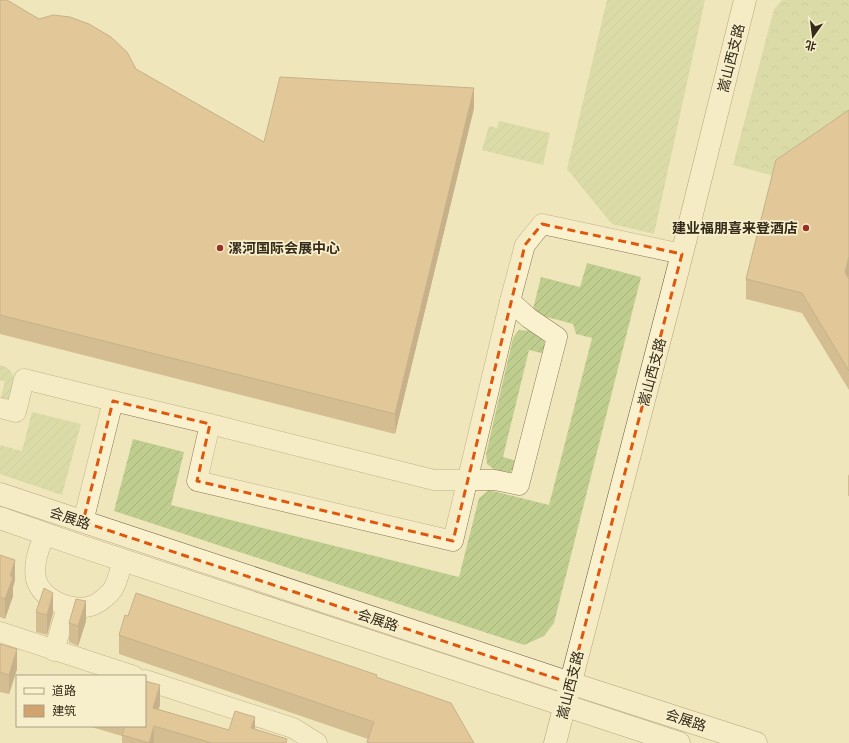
<svg xmlns="http://www.w3.org/2000/svg" width="849" height="743" viewBox="0 0 849 743" font-family="'IBM Plex Serif','Noto Sans SC',serif">
	<style>
		.forest { fill: url(#forest-crowns) }
		.garden { fill: url(#garden-furrows) }
		.lines { fill: none; stroke-linecap: round; stroke-linejoin: round }
		.street-casing { stroke: #877554; stroke-width: 21 }
		.secondary-casing { stroke: #695638; stroke-width: 23 }
		.street { stroke: #faf2ce; stroke-width: 20 }
		.secondary { stroke: #faf2ce; stroke-width: 22 }
		.wall { fill: #b38c5f }
		.shaded-wall { fill: #92724e }
		.building { fill: #d0a36f; stroke: #92724e }
		.marked { fill: none; stroke: #df570d; stroke-width: 3; stroke-dasharray: 8 5; stroke-linejoin: round }
		.poi-dot { fill: #992f22; stroke: #f7efcb; stroke-width: 1.5 }
		.labels { text-anchor: middle; stroke-width: 3.5; stroke-linejoin: round; paint-order: stroke }
		.street-label { font-size: 14px; fill: #352b1a; stroke: #f7efcb }
		.poi-label { font-size: 14px; font-weight: bold; fill: #352b1a; stroke: #f7efcb; text-anchor: end }
	</style>
	<defs>
		<pattern id="forest-crowns" width="20" height="18" patternUnits="userSpaceOnUse"><rect width="20" height="18" fill="#bfce8f"/><path d="M2 6a3 3 0 1 1 6 0M12 15a3 3 0 1 1 6 0" fill="none" stroke="#a5b17b"/></pattern>
		<pattern id="garden-furrows" width="10" height="10" patternUnits="userSpaceOnUse"><rect width="10" height="10" fill="#bfce8f"/><path d="M-1 1l2-2M0 10L10 0M9 11l2-2" fill="none" stroke="#a5b17b"/></pattern>
	</defs>
	<rect width="100%" height="100%" fill="#f0e6bb"/>
	<!-- forest -->
	<path class="forest" d="M782 0H849V124L774 176 733 165 774 9Z"/>
	<!-- garden -->
	<g class="garden">
		<path d="M607 0H705L654 234 612 224 567 169Z"/>
		<path d="M499 121 550 133 543 165 482 150 489 126 497 128Z"/>
		<path d="M587 263 641 277 554 623 544 636 524 645 114 511 133 439 184 452 171 505 459 577 479 498 489 490 549 505 592 338 576 334 573 324 532 313 541 277 580 287Z"/>
		<path d="M519 330 534 331 544 341 545 354 529 350 503 457 520 462 510 472 496 471 487 464 486 454 513 338Z"/>
		<path d="M0 365C18 369 15 386 9 399L0 401 5 381 0 380Z"/>
		<path d="M32 412 81 424 62 495 0 474V445L22 451Z"/>
	</g>
	<g class="lines">
		<defs>
			<g id="street">
				<path d="M0 408 16 412 24 379 113 401"/>
				<path d="M210 424 434 480H495L519 485 557 337 529 318 510 301"/>
				<path d="M83 522 113 401 210 424 197 481 453 541 510 301 525 245 542 224 682 254"/>
				<path d="M45 534C39 548 33 563 36 579 42 600 71 612 91 606 98 604 109 595 113 589 118 581 120 569 123 560"/>
				<path d="M0 632 134 676"/>
				<path d="M54 651 67 607"/>
				<path d="M145 680 293 728 317 743"/>
			</g>
			<g id="secondary">
				<path d="M0 494 570 683 756 743"/>
				<path d="M0 518 77 545 679 743"/>
				<path d="M555 743 682 254 745 0"/>
			</g>
		</defs>
		<!-- street casing -->
		<use href="#street" class="street-casing"/>
		<!-- secondary casing -->
		<use href="#secondary" class="secondary-casing"/>
		<!-- street -->
		<use href="#street" class="street"/>
		<!-- secondary -->
		<use href="#secondary" class="secondary"/>
	</g>
	<!-- wall -->
	<g class="wall">
		<path d="M0 0 136 69 264 142 474 108 395 434 0 334Z"/>
		<path d="M848 278 849 279V390L802 313 746 299V279Z"/>
		<path d="M849 474V496H848V476Z"/>
		<path d="M0 555 15 580 13 587V596L5 619 0 617Z"/>
		<path d="M36 612 53 613 47 635 36 632Z"/>
		<path d="M86 621 78 646 69 642V623Z"/>
		<path d="M119 635 377 678 474 743H367L368 739 119 654Z"/>
		<path d="M0 644 17 669 9 694 0 692Z"/>
		<path d="M160 705 158 709 229 730 255 729 287 743H122V736L88 726H145Z"/>
	</g>
	<!-- shaded-wall -->
	<g class="shaded-wall">
		<path d="M474 88V108L395 434V414Z"/>
		<path d="M849 256V276L845 292V272Z"/>
		<path d="M15 560V580L13 587V596L5 619V599L10 576Z"/>
		<path d="M53 593V613L47 635V615Z"/>
		<path d="M86 601V621L78 646V626Z"/>
		<path d="M17 649V669L9 694V675Z"/>
		<path d="M160 685V705L153 728V708Z"/>
		<path d="M255 717V737L251 728Z"/>
		<path d="M154 726V743H149Z"/>
	</g>
	<!-- building -->
	<g class="building">
		<path d="M0 0H7L39 19 53 15 70 17 89 24 111 37 127 52 136 69 264 142 280 77 474 88 395 414 0 315Z"/>
		<path d="M849 110V256L845 272 849 279V371L802 293 746 279 776 160Z"/>
		<path d="M0 555 15 560 10 576 13 577 5 599 0 597Z"/>
		<path d="M44 588 53 593 47 615 36 612Z"/>
		<path d="M136 593 377 675 376 677 451 703 474 743H371L367 742 374 722 119 635 125 615 128 616Z"/>
		<path d="M76 599 86 601 78 626 69 623Z"/>
		<path d="M0 644 17 649 9 675 0 672Z"/>
		<path d="M145 681 160 685 153 708 229 730 235 711 255 717 251 728 287 739 286 743H212L154 726 149 743 122 735 125 726H145Z"/>
	</g>
	<!-- marked area -->
	<path d="M0 0H849V743H0ZM542 224 682 254 570 683 83 522 113 401 210 424 197 481 453 541 525 245Z" fill="#f0e6bb" fill-opacity=".55" fill-rule="evenodd"/>
	<path class="marked" d="M542 224 682 254 570 683 83 522 113 401 210 424 197 481 453 541 525 245Z"/>
	<!-- markers -->
	<g class="poi-dot">
		<circle cx="806" cy="228" r="4"/>
		<circle cx="220" cy="248" r="4"/>
	</g>
	<g class="labels">
		<!-- street labels -->
		<g class="street-label">
			<text transform="translate(731 58) rotate(-76)" y="5">嵩山西支路</text>
			<text transform="translate(652 372) rotate(-75)" y="5">嵩山西支路</text>
			<text transform="translate(70 518) rotate(19)" y="5">会展路</text>
			<text transform="translate(378 620) rotate(18)" y="5">会展路</text>
			<text transform="translate(570 685) rotate(-76)" y="5">嵩山西支路</text>
			<text transform="translate(686 720) rotate(18)" y="5">会展路</text>
		</g>
		<!-- poi labels -->
		<g class="poi-label">
			<text x="798" y="233">建业福朋喜来登酒店</text>
			<text x="228" y="253" text-anchor="start">漯河国际会展中心</text>
		</g>
	</g>
	<!-- legend -->
	<rect x="16" y="675" width="130" height="52" fill="#f7efcb" stroke="#a9a184"/>
	<rect x="24" y="688" width="20" height="6" fill="#faf2ce" stroke="#a9a184"/>
	<text x="52" y="695" font-size="12" fill="#352b1a">道路</text>
	<rect x="24" y="705" width="20" height="12" fill="#d0a36f" stroke="#a9a184"/>
	<text x="52" y="715" font-size="12" fill="#352b1a">建筑</text>
	<!-- north arrow -->
	<g transform="translate(813 36) rotate(194)" stroke="#f7efcb" stroke-width="3" paint-order="stroke">
	<path d="M0-3L7 15L0 10L-7 15Z" fill="#352b1a"/>
	<text y="-6" font-size="11" font-weight="bold" text-anchor="middle" fill="#352b1a">北</text>
	</g>
</svg>
